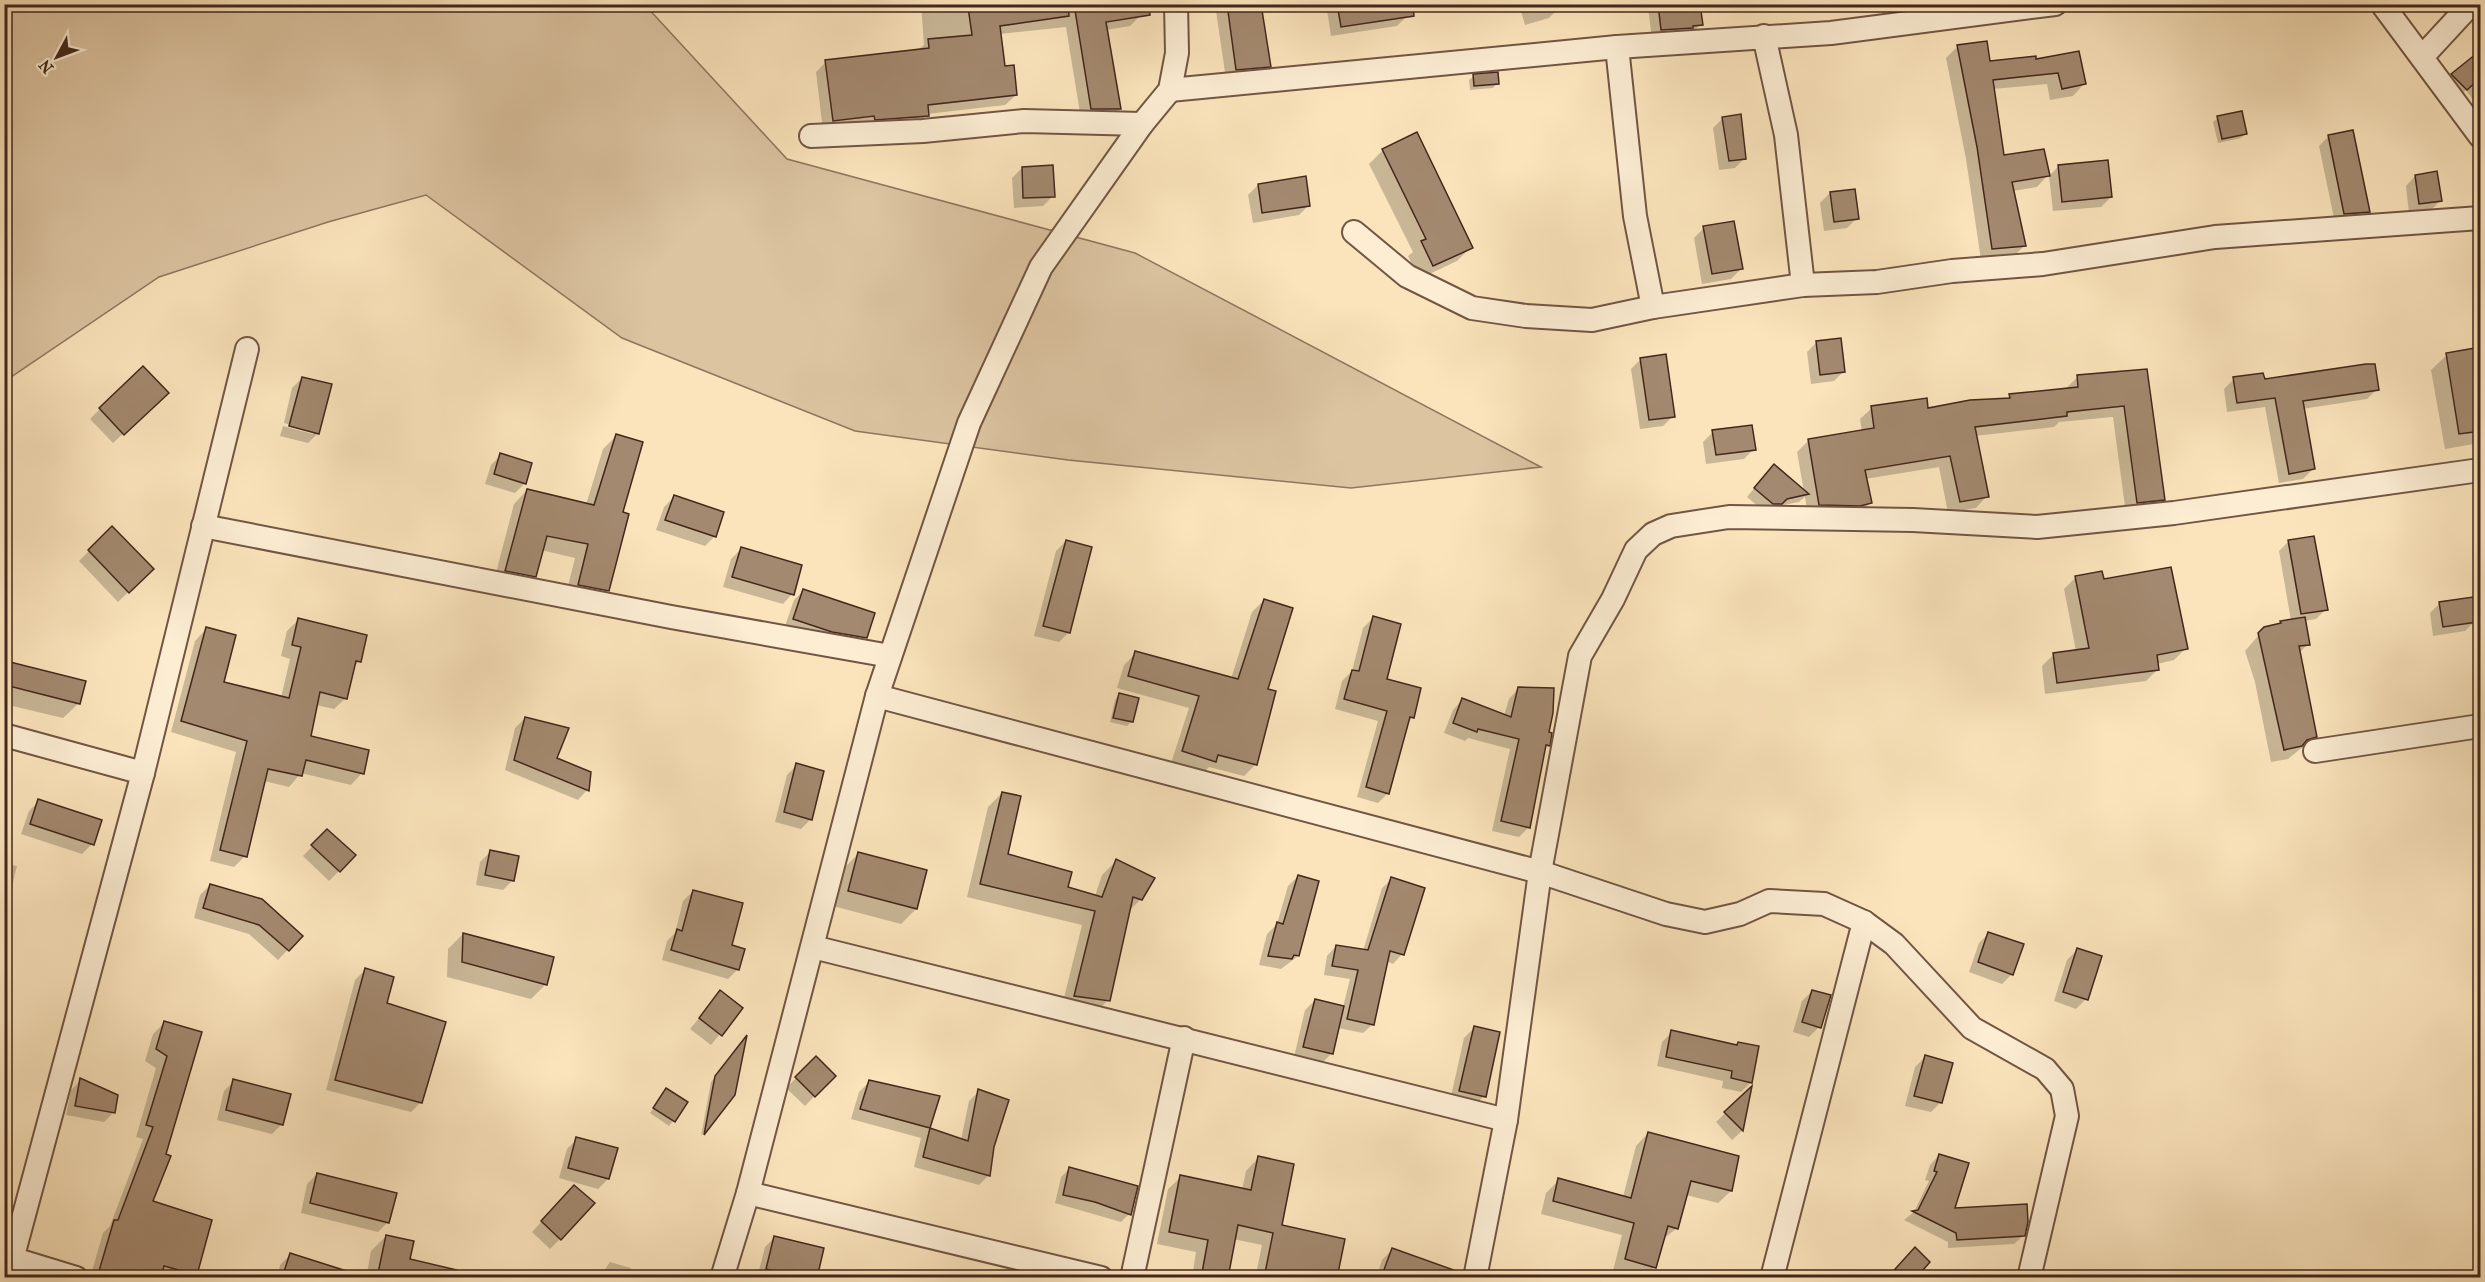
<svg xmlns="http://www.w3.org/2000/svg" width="2485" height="1282" viewBox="0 0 2485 1282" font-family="'IM FELL French Canon',serif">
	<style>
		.green { fill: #dcc4a1; stroke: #90765e; stroke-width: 1.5 }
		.shadow { fill: #0003 }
		.building { fill: #a3896f; stroke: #43271b; stroke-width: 1.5 }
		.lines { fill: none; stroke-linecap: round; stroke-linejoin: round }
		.minor-casing { stroke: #715643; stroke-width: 26 }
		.minor { stroke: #fcedd3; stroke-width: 22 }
	</style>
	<rect width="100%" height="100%" fill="#fbe4bc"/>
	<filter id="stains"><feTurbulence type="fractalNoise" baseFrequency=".00333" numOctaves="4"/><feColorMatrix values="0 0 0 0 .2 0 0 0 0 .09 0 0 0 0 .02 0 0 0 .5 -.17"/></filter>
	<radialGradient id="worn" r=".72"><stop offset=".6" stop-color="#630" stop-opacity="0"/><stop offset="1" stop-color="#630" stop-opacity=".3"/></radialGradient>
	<!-- green -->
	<path class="green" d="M5 5H645L787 159 1135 253 1541 467 1351 488 1068 460 855 431 622 338 426 195 328 222 159 277 5 381Z"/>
	<!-- shadow -->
	<g class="shadow">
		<path d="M921 4H1138L1140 16 1130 26 1106 30 1120 109 1109 119H1081L1066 27 1000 34 1004 67 1016 95 1005 105 927 114 917 126 823 131 816 72 826 62 918 50 924 45Z"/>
		<path d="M1215 4H1270L1261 14 1270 66 1260 76 1226 79Z"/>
		<path d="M1326 4H1406L1407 16 1397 26 1331 36Z"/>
		<path d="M1519 4H1558L1559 8 1549 18 1525 25Z"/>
		<path d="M1650 4H1699L1701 24 1691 34 1652 39 1648 7Z"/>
		<path d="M1958 46 1989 63 2035 61 2084 84 2073 96 2050 100 2047 84 1993 89 2003 156 2048 175 2037 187 2013 191 2025 245 2013 257 1981 260 1966 159 1946 58Z"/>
		<path d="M2480 52V109L2466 90 2458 97 2444 83Z"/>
		<path d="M1474 76 1497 83 1493 88 1470 90 1469 80Z"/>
		<path d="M1723 118 1745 158 1735 168 1719 170 1713 128Z"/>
		<path d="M2218 118 2246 133 2241 138 2218 143 2213 122Z"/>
		<path d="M2329 136 2368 212 2358 222 2335 223 2319 146Z"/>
		<path d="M1383 150 1471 247 1457 261 1419 279 1408 256 1413 252 1369 164Z"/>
		<path d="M2059 166 2111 197 2101 207 2053 211 2049 176Z"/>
		<path d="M1022 168 1053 196 1043 206 1014 208 1012 178Z"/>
		<path d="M2415 176 2440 201 2430 211 2409 213 2406 186Z"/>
		<path d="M1258 185 1309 205 1299 215 1253 223 1248 195Z"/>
		<path d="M1830 193 1857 218 1847 228 1824 231 1820 203Z"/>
		<path d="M1704 228 1741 269 1731 279 1702 284 1694 238Z"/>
		<path d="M1817 342 1844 371 1834 381 1811 384 1807 352Z"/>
		<path d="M2480 349V443L2445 449 2431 370 2447 355Z"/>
		<path d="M1641 359 1673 416 1663 426 1640 429 1631 369Z"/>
		<path d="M2146 371 2163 500 2151 512 2126 514 2113 417 2059 422 2054 427 1975 436 1987 496 1976 508 1948 513 1939 467 1865 479 1870 503 1859 514 1808 516 1805 497 1799 502 1778 506 1772 512H1765L1747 497 1766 474 1804 492 1797 452 1808 441 1862 432 1860 419 1872 408 1927 410 2005 400 2010 395 2065 389 2078 377Z"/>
		<path d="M302 378 318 433 308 443 280 436 283 426 313 434V431L284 423 292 388Z"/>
		<path d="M2234 379 2264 381 2377 389 2367 399 2302 409 2313 469 2303 479 2279 483 2265 407 2227 412 2224 389Z"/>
		<path d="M157 403 113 443 90 419 100 409Z"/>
		<path d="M1713 432 1754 449 1744 459 1706 464 1703 442Z"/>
		<path d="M616 436 621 513 608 590 594 604 565 598 575 558 541 550 535 576 521 590 493 584 514 504 527 490 586 505 603 449Z"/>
		<path d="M501 455 525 483 515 493 485 484 491 465Z"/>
		<path d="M674 497 715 536 705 546 656 530 664 507Z"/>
		<path d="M112 528 152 569 118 602 79 561Z"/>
		<path d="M1066 541 1069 632 1059 642 1034 636 1056 551Z"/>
		<path d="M2289 541 2326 609 2316 619 2304 621 2308 644 2299 653 2315 737 2288 759 2271 762 2255 682 2245 651 2265 628 2291 621 2279 551Z"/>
		<path d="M741 549 792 594 783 604 723 587 731 559Z"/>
		<path d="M2076 577 2103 581 2186 648 2174 660 2157 664 2158 669 2146 681 2045 694 2042 666 2054 654 2076 651 2064 589Z"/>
		<path d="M804 590 865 637 855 647 784 629 794 600Z"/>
		<path d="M1264 600 1266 690 1256 764 1244 776 1209 767 1203 773 1171 763 1189 708 1117 688 1124 665 1136 653 1231 679 1252 612Z"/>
		<path d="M2440 603 2475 621 2465 631 2433 636 2430 613Z"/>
		<path d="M1373 618 1385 680 1412 717 1407 722 1388 793 1378 803 1357 797 1378 721 1335 709 1342 681 1352 671 1363 628Z"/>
		<path d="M299 619 359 661 353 668 346 698 334 709 316 705 309 737 362 773 351 785 301 773 289 787 264 781 245 856 234 867 210 861 236 752 171 732 195 641 206 629 223 683 281 698 290 659 281 656 287 631Z"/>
		<path d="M11 664 79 703 63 718 4 704V670Z"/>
		<path d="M1519 688 1547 733 1548 745 1544 750 1529 827 1519 837 1492 831 1510 749 1468 738 1465 741 1444 733 1453 710 1462 700 1504 716 1509 699Z"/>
		<path d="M1119 695 1137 699 1131 722 1127 726 1110 722 1115 700Z"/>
		<path d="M525 718 555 759 587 790 578 800 505 770 515 728Z"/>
		<path d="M797 765 811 819 801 829 775 822 787 775Z"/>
		<path d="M1002 793 1006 855 1066 888 1095 896 1102 875 1116 861 1141 899 1128 912 1108 1000 1094 1014 1061 1010 1082 925 967 897 988 807Z"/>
		<path d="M39 801 92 844 82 854 21 834 29 811Z"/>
		<path d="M327 831 339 871 329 881 303 856Z"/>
		<path d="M490 852 513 880 503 890 476 885 480 862Z"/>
		<path d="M858 854 916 909 901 924 833 906 843 869Z"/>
		<path d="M4 863 17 866 10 895 4 901Z"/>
		<path d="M1298 876V956L1281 969 1259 965 1267 934 1277 924 1288 886Z"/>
		<path d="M1392 879 1402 954 1393 964 1386 961 1373 1024 1363 1033 1338 1028 1332 1053 1322 1063 1294 1057 1305 1010 1315 1000 1343 1007 1350 979 1324 975 1327 956 1336 946 1363 951 1382 888Z"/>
		<path d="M210 885 301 936 278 960 249 934 194 918 200 895Z"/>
		<path d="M693 891 730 946 738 969 728 979 662 960 667 941 675 933 683 901Z"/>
		<path d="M1989 933 2012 974 2002 984 1969 972 1979 943Z"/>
		<path d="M463 934 546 984 531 999 447 977 448 949Z"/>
		<path d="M2077 950 2086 999 2076 1009 2054 1001 2067 960Z"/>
		<path d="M365 970 385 1004 421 1102 411 1112 326 1090 355 980Z"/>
		<path d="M1812 991 1819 1027 1809 1037 1793 1032 1802 1001Z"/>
		<path d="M721 992 741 1008 711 1045 690 1029Z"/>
		<path d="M164 1023 200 1033 151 1202 195 1274 192 1278H90L103 1233 110 1226 143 1139 136 1137 156 1068 145 1061 153 1034Z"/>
		<path d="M1474 1028 1484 1096 1474 1106 1450 1101 1464 1038Z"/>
		<path d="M1672 1032 1735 1046 1738 1043 1751 1082 1741 1092 1722 1088 1723 1081 1657 1066 1662 1042Z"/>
		<path d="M743 1042 733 1094 701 1136 711 1082Z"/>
		<path d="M1925 1057 1941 1102 1931 1112 1905 1106 1915 1067Z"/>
		<path d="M816 1058 834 1076 805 1106 786 1088Z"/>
		<path d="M81 1080 114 1112 104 1122 66 1115 71 1090Z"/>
		<path d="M234 1081 282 1124 272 1134 217 1120 224 1091Z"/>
		<path d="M869 1082 938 1097 928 1129 961 1140 969 1101 979 1091 993 1147 989 1175 979 1185 914 1167 921 1138 851 1119 859 1092Z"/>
		<path d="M666 1090 686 1103 669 1126 650 1113Z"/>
		<path d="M1749 1090 1742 1131 1732 1140 1716 1122Z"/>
		<path d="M1648 1133 1737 1157 1731 1191 1718 1203 1686 1195 1677 1228 1662 1240 1655 1267 1649 1272 1673 1278H1635L1613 1271 1622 1235 1541 1214 1546 1193 1559 1180 1623 1197 1636 1146Z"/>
		<path d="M577 1139 608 1179 598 1189 559 1178 567 1149Z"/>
		<path d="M1939 1155 1953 1210 2024 1235 2014 1244 1948 1248V1242L1904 1220 1914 1212 1929 1181 1925 1180 1930 1165Z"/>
		<path d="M1258 1158 1280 1226 1336 1278H1262L1257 1269 1262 1245 1233 1239 1226 1278H1192L1196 1252 1157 1244 1168 1189 1181 1177 1242 1190 1246 1171Z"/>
		<path d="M1069 1169 1129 1214 1121 1222 1055 1203 1061 1177Z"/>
		<path d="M317 1174 388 1222 378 1232 301 1213 307 1184Z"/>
		<path d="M564 1197 560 1239 550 1249 532 1232Z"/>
		<path d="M386 1236 408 1260 467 1274 466 1278H366L371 1251Z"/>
		<path d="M775 1237 815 1278H757L765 1247Z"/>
		<path d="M1392 1250 1444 1278H1376L1382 1260Z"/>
		<path d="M290 1255 314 1278H277L280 1265Z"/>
		<path d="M610 1262 631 1268 628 1278H599Z"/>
		<path d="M906 1271 931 1278H900Z"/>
	</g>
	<!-- building -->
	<g class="building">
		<path d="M990 4H1068L1069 16 1000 26 1005 66 1014 65 1017 95 928 105 929 116 875 120 874 116 833 121 825 60 929 48 928 39 972 35 968 7Z"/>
		<path d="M1074 4H1149L1150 15 1106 22 1121 109H1091Z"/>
		<path d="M1227 4H1261L1271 67 1236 70Z"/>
		<path d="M1337 4H1413L1414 16 1341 27Z"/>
		<path d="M1658 4H1700L1703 25 1693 26V28L1661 30Z"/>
		<path d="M1987 41 1990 61 2036 56V59L2079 51 2086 84 2062 89 2058 73 1993 80 2004 155 2044 149 2050 176 2012 182 2026 246 1992 249 1977 147 1957 45Z"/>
		<path d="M2481 50V77L2467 90 2451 74Z"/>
		<path d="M1498 72 1499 84 1474 86 1473 74Z"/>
		<path d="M2242 111 2247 134 2222 139 2217 116Z"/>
		<path d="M1741 114 1746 159 1729 161 1722 117Z"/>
		<path d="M2353 130 2370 212 2344 214 2328 135Z"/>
		<path d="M1417 132 1473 248 1433 266 1421 241 1426 239 1382 149Z"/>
		<path d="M2108 160 2112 197 2062 202 2058 165Z"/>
		<path d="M1053 165 1055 197 1023 198 1022 167Z"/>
		<path d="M2437 171 2442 201 2419 204 2415 175Z"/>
		<path d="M1306 176 1310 206 1262 213 1258 184Z"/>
		<path d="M1855 189 1859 219 1834 222 1830 192Z"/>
		<path d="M1734 221 1743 269 1712 274 1703 226Z"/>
		<path d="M1841 338 1845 372 1820 375 1816 341Z"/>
		<path d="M2481 347V431L2459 434 2446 353Z"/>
		<path d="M1666 354 1675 417 1649 420 1640 358Z"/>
		<path d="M2366 364H2375L2379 390 2303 401 2315 469 2289 474 2275 398 2237 403 2233 377 2263 373 2265 379Z"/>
		<path d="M143 366 169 393 124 435 99 408Z"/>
		<path d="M2147 369 2165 500 2137 503 2124 406 2067 412V416L1975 427 1989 497 1960 502 1950 456 1865 470 1872 503 1860 506 1819 505 1808 439 1874 428 1871 406 1927 398 1928 408 1970 400 2010 398 2009 394 2078 387 2077 375Z"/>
		<path d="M302 377 332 384 319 434 289 426Z"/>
		<path d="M1752 425 1756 450 1716 455 1712 430Z"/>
		<path d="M616 434 643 442 623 512 629 514 609 591 578 585 588 544 547 536 536 577 505 571 527 489 594 505Z"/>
		<path d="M500 453 532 463 526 484 494 474Z"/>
		<path d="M1774 464 1809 494 1787 499 1782 504H1773L1754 488Z"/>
		<path d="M674 495 724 512 716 537 665 520Z"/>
		<path d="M112 526 154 569 129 593 88 550Z"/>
		<path d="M2314 536 2328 610 2301 614 2288 540Z"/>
		<path d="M1066 540 1092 547 1070 633 1043 626Z"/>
		<path d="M741 547 802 565 794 595 732 577Z"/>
		<path d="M2171 567 2188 649 2157 655 2159 670 2057 683 2053 653 2089 648 2075 576 2102 571 2104 579Z"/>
		<path d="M803 589 875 613 867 638 832 632 793 619Z"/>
		<path d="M2473 597 2477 622 2443 627 2439 602Z"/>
		<path d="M1264 599 1293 608 1268 689 1276 691 1257 765 1218 755 1216 762 1182 751 1199 696 1128 676 1135 651 1238 679Z"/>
		<path d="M1373 616 1401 624 1387 679 1421 688 1414 718 1410 717 1389 794 1366 787 1387 711 1344 699 1352 670 1359 671Z"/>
		<path d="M2305 617 2310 645 2299 646 2317 737 2307 740 2302 746 2284 750 2258 633 2264 627 2281 623 2280 621Z"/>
		<path d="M298 618 367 635 361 662 356 661 347 699 320 692 311 736 369 750 364 774 306 760 302 776 268 769 247 857 220 850 247 741 181 721 206 627 236 635 224 682 289 698 301 647 292 645Z"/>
		<path d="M10 662 86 681 80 704 5 685Z"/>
		<path d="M1518 687 1554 688 1553 713 1549 732 1552 733 1550 746 1546 745 1530 828 1501 821 1519 739 1478 729 1477 732 1453 723 1462 698 1511 717Z"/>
		<path d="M1119 693 1139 698 1133 722 1113 718Z"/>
		<path d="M525 717 569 728 557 758 591 772 589 791 514 760Z"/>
		<path d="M796 763 824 771 812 820 784 812Z"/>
		<path d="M1002 792 1021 796 1008 854 1072 872 1068 887 1102 897 1116 859 1155 878 1142 900 1133 897 1110 1001 1074 996 1095 911 980 884Z"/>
		<path d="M38 799 102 820 94 845 30 824Z"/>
		<path d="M327 829 356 855 340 872 311 845Z"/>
		<path d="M490 850 519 856 514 881 485 875Z"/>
		<path d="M858 852 927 870 917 909 848 891Z"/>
		<path d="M1298 875 1319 881 1299 956 1294 955 1292 959 1268 956 1277 922 1283 924Z"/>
		<path d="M1391 877 1425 888 1404 955 1390 951 1374 1025 1347 1019 1358 970 1332 966 1336 945 1368 950Z"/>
		<path d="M210 884 262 899 303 936 289 951 259 925 203 908Z"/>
		<path d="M693 890 743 903 732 945 745 949 739 970 671 950 677 929 682 931Z"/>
		<path d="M1988 932 2024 944 2013 975 1978 962Z"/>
		<path d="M463 933 554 957 547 985 462 962Z"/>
		<path d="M2077 948 2102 956 2088 1000 2063 992Z"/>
		<path d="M365 968 394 977 387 1003 446 1022 422 1103 335 1080Z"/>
		<path d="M720 990 743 1008 722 1036 699 1018Z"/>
		<path d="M1812 990 1831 995 1821 1028 1802 1022Z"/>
		<path d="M1315 999 1344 1006 1333 1054 1303 1047Z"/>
		<path d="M164 1021 202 1032 166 1154 171 1156 153 1201 212 1220 197 1275 164 1266 161 1278H119L99 1271 114 1220H118L153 1127 146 1125 167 1056 156 1049Z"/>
		<path d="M1474 1026 1500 1032 1486 1097 1459 1091Z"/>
		<path d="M1671 1030 1737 1045 1738 1042 1759 1046 1752 1083 1731 1078 1732 1071 1666 1057Z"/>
		<path d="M747 1035 735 1095 704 1135 715 1076Z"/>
		<path d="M1925 1055 1953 1063 1942 1103 1914 1096Z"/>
		<path d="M816 1056 836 1076 815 1097 795 1077Z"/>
		<path d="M80 1078 118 1095 115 1113 75 1106Z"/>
		<path d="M233 1079 291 1094 283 1125 226 1110Z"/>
		<path d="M869 1080 940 1096 930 1128 860 1109Z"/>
		<path d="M1752 1086 1743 1131 1724 1112Z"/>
		<path d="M666 1088 688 1102 675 1122 653 1108Z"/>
		<path d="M978 1089 1009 1100 994 1147 990 1176 923 1157 930 1128 968 1141Z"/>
		<path d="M1648 1132 1739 1156 1732 1191 1691 1181 1678 1229 1668 1226 1656 1268 1625 1259 1634 1223 1553 1201 1558 1178 1631 1198Z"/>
		<path d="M576 1137 618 1148 609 1179 568 1168Z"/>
		<path d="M1939 1154 1969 1163 1955 1208 2027 1204 2028 1222 2025 1236 1957 1240 1956 1233 1912 1211 1918 1210 1937 1172 1934 1171Z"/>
		<path d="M1258 1156 1294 1164 1282 1225 1345 1239 1337 1278H1264L1273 1233 1238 1225 1228 1278H1201L1208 1240 1169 1232 1180 1175 1251 1190Z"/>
		<path d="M1069 1167 1138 1186 1131 1215 1095 1202 1063 1195Z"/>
		<path d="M317 1173 397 1193 389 1223 310 1203Z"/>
		<path d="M574 1185 595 1203 561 1240 541 1221Z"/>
		<path d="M386 1235 414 1241 410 1259 457 1270 456 1278H377Z"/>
		<path d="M774 1236 824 1248 817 1278H774L775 1271 766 1269Z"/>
		<path d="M1915 1247 1930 1262 1916 1278H1887Z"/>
		<path d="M1392 1248 1462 1273V1278H1381Z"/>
		<path d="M290 1253 353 1273 352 1278H282Z"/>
	</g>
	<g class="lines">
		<defs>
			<g id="minor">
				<path d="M2382 4 2480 136"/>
				<path d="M1764 36 1786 135 1803 285"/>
				<path d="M1617 47 1635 216 1653 307"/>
				<path d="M2422 57 2471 4"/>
				<path d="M1170 90 1617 47 1831 33 2055 4"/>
				<path d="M811 136 923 131 1024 121 1142 124"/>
				<path d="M1354 232 1407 276 1472 308 1526 316 1592 320 1653 307 1803 285 1877 282 1952 271 2043 264 2215 237 2480 218"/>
				<path d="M203 526 671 617 890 656"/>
				<path d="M877 696 1540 872 1666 914 1705 922 1740 914 1769 901 1824 904 1864 922 1894 944 1972 1028 2045 1069 2062 1089 2067 1116 2029 1278"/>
				<path d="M4 735 143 773"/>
				<path d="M2315 751 2480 726"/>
				<path d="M813 947 1506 1120"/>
				<path d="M748 1193 1101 1278"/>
				<path d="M4 1256 76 1278"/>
				<path d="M7 1278 143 773 247 349"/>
				<path d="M722 1278 748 1193 877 696 969 423 1041 267 1142 124 1170 90 1177 53 1176 4"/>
				<path d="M1132 1278 1184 1038"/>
				<path d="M1475 1278 1506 1120 1540 872 1580 656 1613 599 1636 550 1653 534 1671 526 1729 517 1913 520 2037 527 2174 513 2480 470"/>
				<path d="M1772 1278 1864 922"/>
			</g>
		</defs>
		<!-- minor casing -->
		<use href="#minor" class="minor-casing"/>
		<!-- minor -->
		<use href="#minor" class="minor"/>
	</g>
	<!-- margin -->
	<rect width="2485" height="1282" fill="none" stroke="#fbe4bc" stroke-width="24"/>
	<rect x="6" y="6" width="2473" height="1270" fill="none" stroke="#43271b" stroke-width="3"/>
	<rect x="12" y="12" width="2461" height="1258" fill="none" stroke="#43271b" stroke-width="1.5"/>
	<!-- north arrow -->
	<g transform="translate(57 57) rotate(229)" stroke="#fcedd3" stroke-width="4.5" paint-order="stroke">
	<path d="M0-4.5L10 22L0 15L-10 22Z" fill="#43271b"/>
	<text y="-9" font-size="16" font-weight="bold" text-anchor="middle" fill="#43271b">N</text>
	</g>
	<rect width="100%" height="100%" filter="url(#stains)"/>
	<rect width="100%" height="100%" fill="url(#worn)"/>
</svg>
